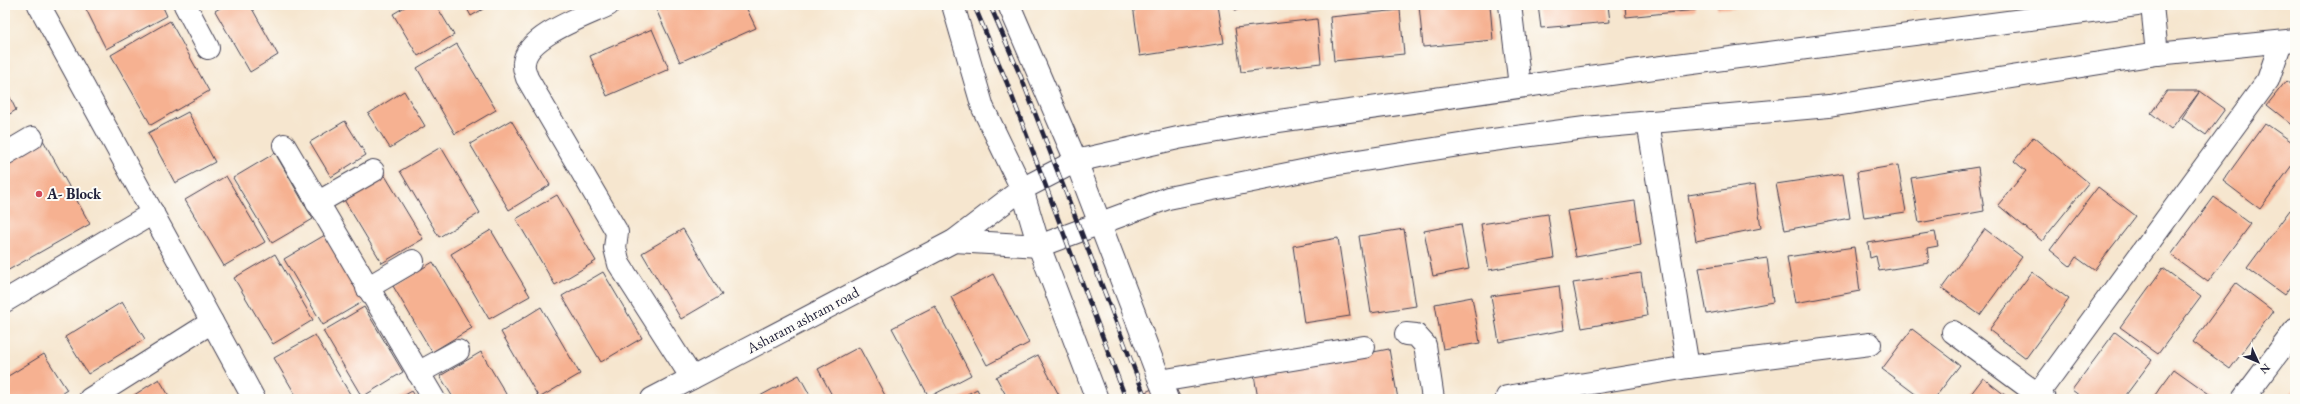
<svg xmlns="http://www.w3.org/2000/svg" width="2300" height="404" viewBox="0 0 2300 404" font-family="'EB Garamond',serif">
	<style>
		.building { fill: #f6b191 }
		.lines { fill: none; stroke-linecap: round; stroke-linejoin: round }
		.street-casing { stroke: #423f51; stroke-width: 24 }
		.secondary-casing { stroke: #423f51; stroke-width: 24 }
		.street { stroke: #fff; stroke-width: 22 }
		.secondary { stroke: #fff; stroke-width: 22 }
		.rail-casing { stroke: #22223b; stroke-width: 4.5 }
		.rail { stroke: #fdfcf7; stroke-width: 3; stroke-dasharray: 9; stroke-linecap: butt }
		.poi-dot { fill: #d1495b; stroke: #fdfcf7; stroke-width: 1.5 }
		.labels { text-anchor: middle; stroke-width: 4; stroke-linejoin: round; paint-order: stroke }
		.poi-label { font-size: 15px; font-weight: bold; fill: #22223b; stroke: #fdfcf7; text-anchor: start }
		.street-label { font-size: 15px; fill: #22223b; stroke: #fdfcf7 }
	</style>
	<rect width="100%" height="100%" fill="#fdfcf7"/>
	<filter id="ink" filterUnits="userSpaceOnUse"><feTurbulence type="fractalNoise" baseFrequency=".025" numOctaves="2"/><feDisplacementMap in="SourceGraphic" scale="8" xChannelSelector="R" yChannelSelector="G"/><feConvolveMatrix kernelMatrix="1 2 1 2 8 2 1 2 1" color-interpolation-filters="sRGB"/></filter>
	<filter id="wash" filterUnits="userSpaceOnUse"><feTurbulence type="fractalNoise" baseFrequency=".012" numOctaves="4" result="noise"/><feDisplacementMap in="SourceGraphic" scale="16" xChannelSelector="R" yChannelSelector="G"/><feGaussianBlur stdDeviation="0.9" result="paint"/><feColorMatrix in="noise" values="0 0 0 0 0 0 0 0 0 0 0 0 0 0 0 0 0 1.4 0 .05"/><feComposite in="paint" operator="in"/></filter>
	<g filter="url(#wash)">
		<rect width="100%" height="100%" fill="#f6e6cf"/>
		<g id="blocks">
			<!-- building -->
			<g class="building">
				<path d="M84 5H162L167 16 106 49Z"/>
				<path d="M225 5H250L278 55 250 72 215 11Z"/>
				<path d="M408 5H436L454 35 418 56 393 14Z"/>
				<path d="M465 5H490L471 16Z"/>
				<path d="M654 5H745L756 28 680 62Z"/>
				<path d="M1133 5H1218L1224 43 1140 56Z"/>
				<path d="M1235 5H1266V6L1235 10Z"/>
				<path d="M1419 5H1490L1493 40 1423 47Z"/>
				<path d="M1538 5H1608L1610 22 1541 28Z"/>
				<path d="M1625 5H1695L1696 10 1626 17Z"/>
				<path d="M1717 5H1753V6L1717 9Z"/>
				<path d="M1913 5H1932V6L1914 10Z"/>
				<path d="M1400 10 1404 54 1334 61 1330 17Z"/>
				<path d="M1317 19 1321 63 1241 72 1235 28Z"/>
				<path d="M170 21 209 91 151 125 111 55Z"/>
				<path d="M652 29 669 69 607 96 590 56Z"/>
				<path d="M457 44 496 110 455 134 417 68Z"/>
				<path d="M2286 81 2295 88V127L2267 105Z"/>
				<path d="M5 87 16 110 5 117Z"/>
				<path d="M404 91 425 126 390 148 368 114Z"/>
				<path d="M2167 91H2200L2171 129 2151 113Z"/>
				<path d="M2200 91 2225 109 2206 135 2182 118Z"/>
				<path d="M188 112 215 162 175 183 148 133Z"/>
				<path d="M511 120 550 185 509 210 470 144Z"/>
				<path d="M345 121 366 155 331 177 310 142Z"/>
				<path d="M2265 123 2295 144V161L2260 209 2223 181Z"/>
				<path d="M2033 137 2089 183 2042 241 1998 205 2026 171 2014 161Z"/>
				<path d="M43 140 90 224 5 272V164Z"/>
				<path d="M441 147 480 213 439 237 400 171Z"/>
				<path d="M275 153 313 219 272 243 233 178Z"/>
				<path d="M1898 165 1906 212 1864 218 1857 172Z"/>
				<path d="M1978 167 1984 211 1919 223 1911 178Z"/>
				<path d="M384 174 423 239 382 263 343 198Z"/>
				<path d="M1843 174 1850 218 1785 230 1776 184Z"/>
				<path d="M226 176 265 242 224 266 185 200Z"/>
				<path d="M1755 185 1761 228 1696 241 1688 195Z"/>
				<path d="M2098 187 2136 216 2094 270 2076 257 2070 266 2050 250Z"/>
				<path d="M557 195 596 261 555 285 516 219Z"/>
				<path d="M2214 197 2251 224 2208 282 2171 255Z"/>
				<path d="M1635 201 1641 245 1576 257 1567 211Z"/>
				<path d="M2290 210 2295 213V280L2284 295 2247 268Z"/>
				<path d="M1548 214 1554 258 1489 270 1481 224Z"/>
				<path d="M1461 224 1469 269 1433 276 1424 231Z"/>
				<path d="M683 229 722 295 681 319 642 253Z"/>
				<path d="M1404 229 1416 306 1371 313 1359 236Z"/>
				<path d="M1985 229 2022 257 1980 315 1942 288Z"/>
				<path d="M491 230 530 296 489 319 451 254Z"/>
				<path d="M1935 232 1938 246 1927 248 1929 263 1879 271 1876 256 1870 258 1868 243Z"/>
				<path d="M325 235 364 301 323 325 284 259Z"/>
				<path d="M1338 238 1350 316 1304 323 1293 246Z"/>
				<path d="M1854 247 1860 291 1795 303 1787 257Z"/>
				<path d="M275 254 313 320 273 344 234 278Z"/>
				<path d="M1767 258 1773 302 1707 314 1699 268Z"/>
				<path d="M433 262 472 328 432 352 393 286Z"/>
				<path d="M2163 268 2201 296 2158 354 2120 327Z"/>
				<path d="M603 272 642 338 601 362 562 296Z"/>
				<path d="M2032 272 2069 299 2026 358 1989 330Z"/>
				<path d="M1641 273 1647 316 1582 328 1573 283Z"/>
				<path d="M993 274 1029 343 987 365 951 297Z"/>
				<path d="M2236 283 2273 311 2230 369 2193 342Z"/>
				<path d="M1559 286 1564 330 1499 342 1491 296Z"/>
				<path d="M1472 297 1480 343 1443 349 1435 304Z"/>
				<path d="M122 302 145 339 88 374 65 337Z"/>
				<path d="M935 306 971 375 929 397 892 328Z"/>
				<path d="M364 307 403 372 362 397 323 331Z"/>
				<path d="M541 307 580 374 539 398 501 332Z"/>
				<path d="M1912 329 1960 365 1934 399H1922L1882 369Z"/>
				<path d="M2115 332 2152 360 2123 399H2084L2072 390Z"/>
				<path d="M315 335 353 399H298L274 358Z"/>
				<path d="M859 347 887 399H834L818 369Z"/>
				<path d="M1389 349 1398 399H1258L1254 375Z"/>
				<path d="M481 352 509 399H454L440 376Z"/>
				<path d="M44 354 67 390 53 399H5V378Z"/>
				<path d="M1038 355 1061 399H1008L996 377Z"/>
				<path d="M2174 369 2212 396 2209 399H2152Z"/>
				<path d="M799 375 812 399H759L758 397Z"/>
				<path d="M1983 378 2010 399H1967Z"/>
				<path d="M159 379 171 399H128Z"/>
				<path d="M1172 380 1181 399H1130Z"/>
				<path d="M2295 388V399H2287Z"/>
				<path d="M977 389 982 399H958Z"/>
				<path d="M412 391 417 399H398Z"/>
			</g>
		</g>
	</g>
	<g filter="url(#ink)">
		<use href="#blocks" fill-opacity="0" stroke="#423f51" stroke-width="1"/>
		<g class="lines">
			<defs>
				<g id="street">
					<path d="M39 5 254 399"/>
					<path d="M185 5 208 48"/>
					<path d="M608 5C585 16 526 36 524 63 523 68 526 74 527 78L617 232 615 248 619 264 692 378"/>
					<path d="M1510 5 1520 86"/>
					<path d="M2152 5 2157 54"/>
					<path d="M1648 122 1688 367"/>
					<path d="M284 145 434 399"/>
					<path d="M5 154 32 138"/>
					<path d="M317 203 373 171"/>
					<path d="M367 288 413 261"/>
					<path d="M5 301 153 213"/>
					<path d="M1953 332 2044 399"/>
					<path d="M1406 334 1416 335 1425 345 1433 399"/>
					<path d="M418 373 458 351"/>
					<path d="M1160 381 1364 347"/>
					<path d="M2038 394 2268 80 2281 42"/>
					<path d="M1507 397 1688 367 1870 344"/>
					<path d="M90 399 212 322"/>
					<path d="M2243 399 2295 330"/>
				</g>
				<g id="secondary">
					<path d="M953 5 983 108 1022 189 1039 246 1097 399"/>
					<path d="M1009 5 1076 161 1167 399"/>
					<path d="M954 241 1039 246 1168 198 1332 165 1485 141 1585 128 1829 106 2157 54 2295 40"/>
					<path d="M652 399 954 241 1022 189 1076 161 1178 138 1264 123 1639 70 2137 5"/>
				</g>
			</defs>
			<!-- street casing -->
			<use href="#street" class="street-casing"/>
			<!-- secondary casing -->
			<use href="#secondary" class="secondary-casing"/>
			<!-- street -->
			<use href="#street" class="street"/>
			<!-- secondary -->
			<use href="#secondary" class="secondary"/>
			<defs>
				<g id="rail">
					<path d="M974 5 1007 83 1126 399"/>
					<path d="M990 5 1021 77 1146 399"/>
				</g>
			</defs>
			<!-- rail casing -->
			<use href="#rail" class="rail-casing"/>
			<!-- rail -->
			<use href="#rail" class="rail"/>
		</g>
	</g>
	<!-- markers -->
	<circle class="poi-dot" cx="39" cy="194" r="4"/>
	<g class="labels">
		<!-- poi labels -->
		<g class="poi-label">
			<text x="47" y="199">A- Block</text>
		</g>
		<!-- street labels -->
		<g class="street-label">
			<text transform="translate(803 320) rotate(-28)" y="5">Asharam ashram road</text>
		</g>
	</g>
	<!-- margin -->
	<rect width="2300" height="404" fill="none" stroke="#fdfcf7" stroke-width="20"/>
	<!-- north arrow -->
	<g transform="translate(2258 362) rotate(134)" stroke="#fdfcf7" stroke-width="3" paint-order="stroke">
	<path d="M0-3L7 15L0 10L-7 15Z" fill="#22223b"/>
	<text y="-6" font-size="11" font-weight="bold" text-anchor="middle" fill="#22223b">N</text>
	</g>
</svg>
